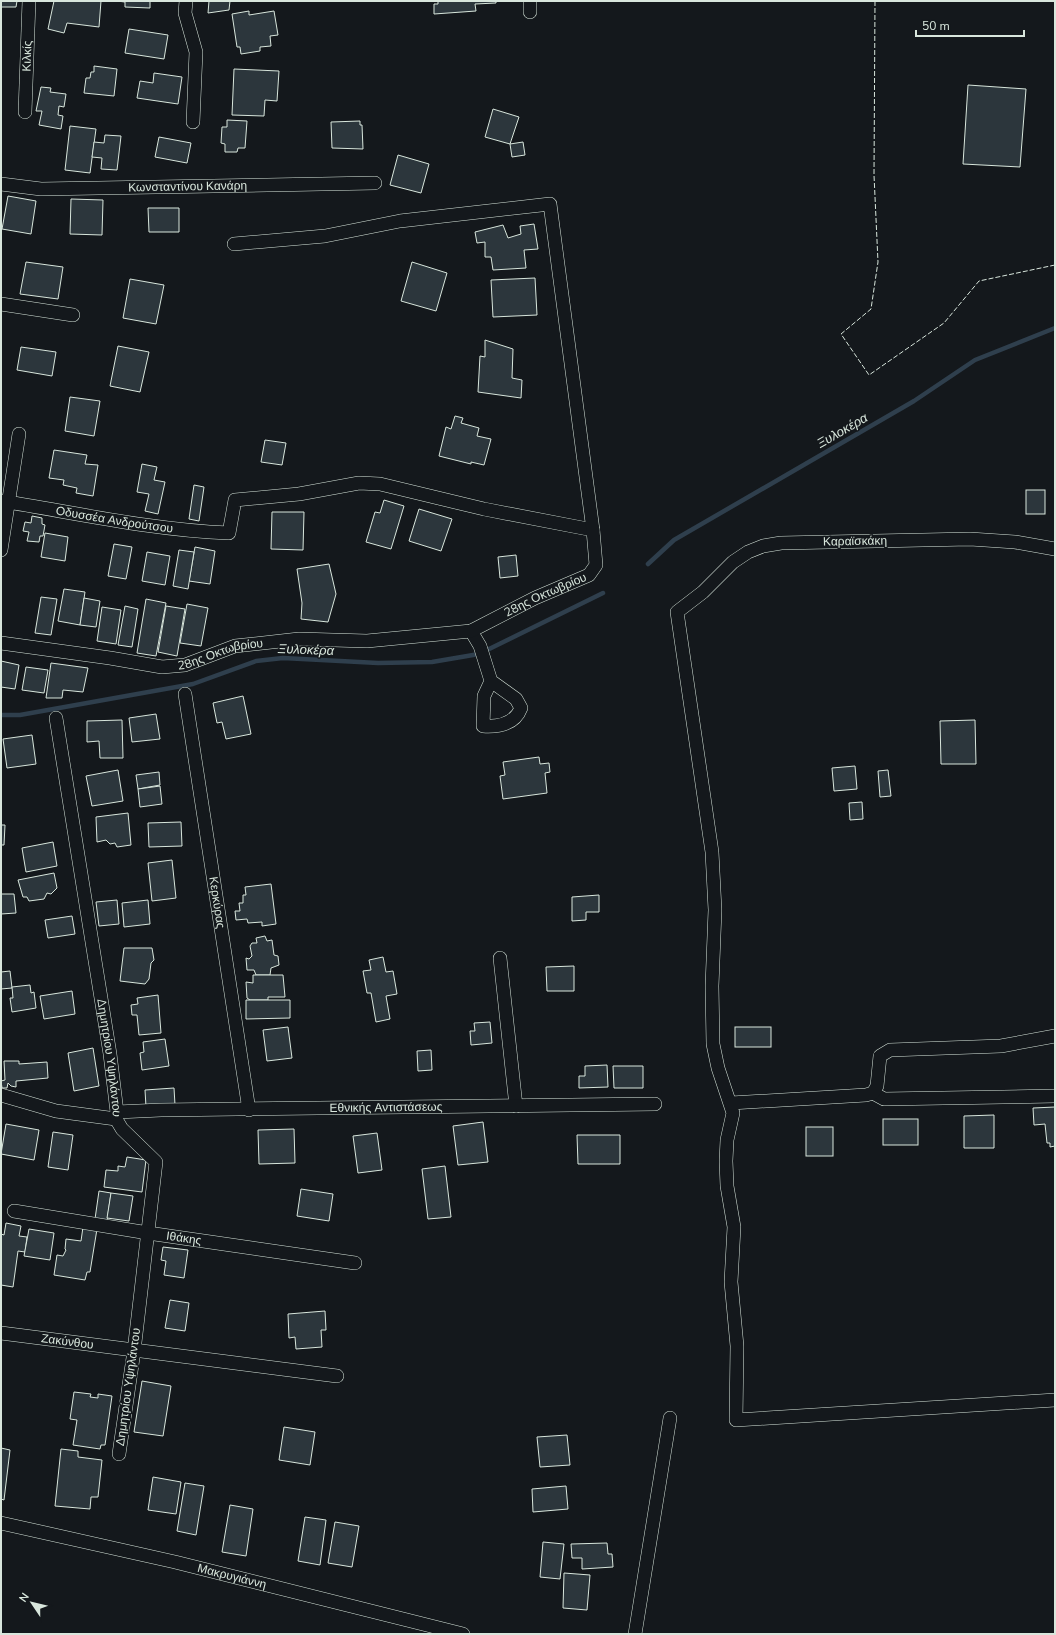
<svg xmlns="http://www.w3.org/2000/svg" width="1056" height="1635" viewBox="0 0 1056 1635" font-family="'Nunito Sans',sans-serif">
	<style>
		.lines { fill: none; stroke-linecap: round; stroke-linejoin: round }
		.stream { stroke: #2f3f4d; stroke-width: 4.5 }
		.building { fill: #2c363c; stroke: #d8e6dc }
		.street-casing { stroke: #d8e6dc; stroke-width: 14 }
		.street { stroke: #14181c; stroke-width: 13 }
		.fence { stroke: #d8e6dc; stroke-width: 1; stroke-dasharray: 5 2; stroke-linecap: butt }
		.labels { text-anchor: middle; stroke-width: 3; stroke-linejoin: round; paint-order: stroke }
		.street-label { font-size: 12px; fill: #d8e6dc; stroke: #14181c }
		.water-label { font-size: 13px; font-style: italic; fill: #d8e6dc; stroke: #14181c }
	</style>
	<rect width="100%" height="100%" fill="#14181c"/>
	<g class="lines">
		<!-- stream -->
		<g class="stream">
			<path d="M648 564 674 540 914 401 975 360 1055 328"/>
			<path d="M1 715H20L193 684 256 661 283 658 378 663 432 662 479 654 603 593"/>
		</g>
	</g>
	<!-- building -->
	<g class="building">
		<path d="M1 1H17L16 7H1Z"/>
		<path d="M54 1H101L99 27 67 23 64 33 48 29Z"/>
		<path d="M117 1H150V8L125 7V2Z"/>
		<path d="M209 1H230L229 10 208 13Z"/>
		<path d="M438 1H496V3L475 4 476 11 434 14V4H438Z"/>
		<path d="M249 11V15L274 11 278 35 270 36 271 46 260 47V51L241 54 240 47H237L232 14Z"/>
		<path d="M129 29 168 35 164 59 125 53Z"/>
		<path d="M94 66 117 69 114 96 84 93 86 78H90L91 72H94Z"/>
		<path d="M234 69 279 71 277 101 265 100 264 116 232 115Z"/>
		<path d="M154 73 182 77 178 104 137 98 140 81 153 83Z"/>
		<path d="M968 85 1026 89 1020 167 963 164Z"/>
		<path d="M41 87 51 88 50 92 66 94 64 107 59 106 58 115 63 116 61 129 39 125 42 111H36Z"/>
		<path d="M493 109 519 117 510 144 485 137Z"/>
		<path d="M227 120 247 121 245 148H238L237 152H225V144L221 143 222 127H227Z"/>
		<path d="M360 121V125H362L363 149 332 148 331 122Z"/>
		<path d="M70 126 96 129 90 173 65 170Z"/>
		<path d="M105 135 121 136 117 170 101 169 102 158 92 157 94 142 104 143Z"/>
		<path d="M159 137 191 143 187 163 155 157Z"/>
		<path d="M523 142 525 155 512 157 510 144Z"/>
		<path d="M398 155 429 164 421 193 390 185Z"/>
		<path d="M8 196 36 201 31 234 2 229Z"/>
		<path d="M71 199 103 200 102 235 70 234Z"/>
		<path d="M148 208H179V232H149Z"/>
		<path d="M534 224 538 249 524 250 526 268 493 270 491 257H485V242L477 243 475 232 503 225 508 238 521 234 520 226Z"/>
		<path d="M26 262 63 267 58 299 20 294Z"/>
		<path d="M412 262 447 273 436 311 401 301Z"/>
		<path d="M535 278 537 315 493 317 491 280Z"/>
		<path d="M130 279 164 285 156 324 123 318Z"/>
		<path d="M485 340 513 349 512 378 522 380 521 398 478 392 480 356 485 357Z"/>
		<path d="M118 346 149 352 140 392 110 386Z"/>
		<path d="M21 347 56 352 52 376 17 370Z"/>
		<path d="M70 397 100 401 94 436 65 431Z"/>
		<path d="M455 416 463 418 461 423 479 428 477 436 491 439 484 465 471 462V464L439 456 446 427 451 429Z"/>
		<path d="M265 440 286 443 282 465 261 462Z"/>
		<path d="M54 450 87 455 85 464 98 465 93 496 76 493 77 488 63 485 64 480 49 478Z"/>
		<path d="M142 464 157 467 154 480 165 482 158 514 145 511 149 494 137 492Z"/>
		<path d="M194 485 204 487 199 521 189 519Z"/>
		<rect x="1026" y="490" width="19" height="24"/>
		<path d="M384 500 404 506 391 549 366 542 375 512 380 513Z"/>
		<path d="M419 509 452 519 441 551 409 541Z"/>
		<path d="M272 512H304L303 550 271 549Z"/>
		<path d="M32 516 42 518V524L45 525 43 536H40L39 542 27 541 29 532 23 531 25 522 31 523Z"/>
		<path d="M45 533 68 537 65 561 41 557Z"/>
		<path d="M114 544 132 547 126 579 108 576Z"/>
		<path d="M195 547 215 551 210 584 189 581Z"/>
		<path d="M179 550 194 552 188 589 173 586Z"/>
		<path d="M147 552 170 556 165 585 142 581Z"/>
		<path d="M516 555 518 576 500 578 498 557Z"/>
		<path d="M329 564 336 594 328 622 301 619 302 603 297 569Z"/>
		<path d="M64 589 85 592 80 625 58 621Z"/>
		<path d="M41 597 57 599 51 635 35 633Z"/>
		<path d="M84 598 100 601 96 627 80 625Z"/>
		<path d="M146 599 166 603 156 656 137 653Z"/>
		<path d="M187 604 208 608 201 646 180 643Z"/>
		<path d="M125 606 138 609 132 647 118 645Z"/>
		<path d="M166 606 185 609 177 656 158 652Z"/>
		<path d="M102 607 121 610 116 644 97 641Z"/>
		<path d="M1 661 19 665 15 689 1 687Z"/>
		<path d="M51 663 88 668 83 692 63 690 62 698H46Z"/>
		<path d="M26 667 48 670 44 693 22 690Z"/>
		<path d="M243 696 251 734 226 739 222 722 217 723 213 703Z"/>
		<path d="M156 714 160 739 132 742 129 718Z"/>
		<path d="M122 720 123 758H100L99 741 87 742V721Z"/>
		<path d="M975 720 976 764H941L940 721Z"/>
		<path d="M32 735 36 764 7 768 3 739Z"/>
		<path d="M539 757 540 764 549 763 550 772 545 773 547 793 503 799 500 776 505 775 503 762Z"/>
		<path d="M855 766 857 789 834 791 832 768Z"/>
		<path d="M118 770 123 801 92 806 86 776Z"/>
		<path d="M888 770 891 796 880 797 878 771Z"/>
		<path d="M159 772 160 785 138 789 136 775Z"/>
		<path d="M160 786 162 804 140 807 138 789Z"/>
		<path d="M862 802 863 819 850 820 849 803Z"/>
		<path d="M128 813 131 845 117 847 115 843 110 844 106 840 97 842 96 817Z"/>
		<path d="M181 822 182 846 149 847 148 823Z"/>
		<path d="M1 825H5L4 845H1Z"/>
		<path d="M53 842 57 866 26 872 22 848Z"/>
		<path d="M172 860 176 898 152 901 148 863Z"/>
		<path d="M54 873 57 888 51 894 47 893 44 899 29 901 27 897H23L18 880Z"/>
		<path d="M271 884 276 924 262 926V922L248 923 247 919 236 920 235 911H240L239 903H243V895H246L245 887Z"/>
		<path d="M1 894H14L16 913 1 914Z"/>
		<path d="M599 895V912H586V920L572 921V897Z"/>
		<path d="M117 900 119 924 99 926 96 902Z"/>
		<path d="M148 900 150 924 124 927 122 903Z"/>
		<path d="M72 916 75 934 48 938 45 920Z"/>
		<path d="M265 936 267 941 272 940 274 955 278 956 279 965 271 968 270 975H256L254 970H247L246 958 249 959 252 956 250 946 252 943H257L256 938Z"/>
		<path d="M124 948H152L154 960 151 963 149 979 145 984 120 981Z"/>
		<path d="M383 957 386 972 393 971 397 994 386 996 390 1019 376 1022 371 993H367L363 971 371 970 369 960Z"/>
		<path d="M574 966V991H547L546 967Z"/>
		<path d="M10 971 12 988 1 989V972Z"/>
		<path d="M253 975H283L285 997H268V1000H250L247 998 246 982 253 983Z"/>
		<path d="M30 985 31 993 34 992 36 1008 12 1012 10 998H13L12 987Z"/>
		<path d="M72 991 75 1014 44 1019 40 996Z"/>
		<path d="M158 995 161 1033 139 1035 137 1015H132L131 1005 138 1004 137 998Z"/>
		<path d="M246 1000H290V1018L246 1019Z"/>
		<path d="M490 1022 492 1043 471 1045 470 1031H475L474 1023Z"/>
		<path d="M288 1027 292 1058 267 1061 263 1030Z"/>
		<rect x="735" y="1027" width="36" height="20"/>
		<path d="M165 1039 169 1066 142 1070 140 1053 144 1052 143 1042Z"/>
		<path d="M93 1048 99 1086 74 1091 68 1053Z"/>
		<path d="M431 1050 432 1070 418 1071 417 1051Z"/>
		<path d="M4 1061H19V1064L47 1062 48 1078 16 1081V1087L11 1086 8 1083 7 1088H2L1 1081 5 1080Z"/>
		<path d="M607 1065 608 1087 579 1088V1076H585V1066Z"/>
		<path d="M613 1066H643V1088H614Z"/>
		<path d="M174 1088 175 1105 146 1107 145 1090Z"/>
		<path d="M1054 1098H1055V1146L1050 1147V1143H1047L1045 1124 1034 1125 1033 1108 1055 1107Z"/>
		<path d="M994 1115V1148H964V1116Z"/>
		<rect x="883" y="1119" width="35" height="26"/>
		<path d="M483 1122 488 1162 458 1165 453 1126Z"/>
		<path d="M6 1124 39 1130 34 1160 1 1154Z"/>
		<rect x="806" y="1127" width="27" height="29"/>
		<path d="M294 1129 295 1163 259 1164 258 1130Z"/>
		<path d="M53 1132 73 1135 68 1170 48 1167Z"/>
		<path d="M377 1133 382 1170 358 1173 353 1136Z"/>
		<path d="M577 1135H620V1164H578Z"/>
		<path d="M127 1157 146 1160 142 1192 104 1187 106 1170 118 1171V1166L125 1167Z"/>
		<path d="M445 1166 451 1217 428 1219 422 1169Z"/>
		<path d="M301 1189 333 1194 329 1221 297 1216Z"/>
		<path d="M99 1191 111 1193 107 1221 95 1219Z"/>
		<path d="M111 1193 133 1196 129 1221 107 1218Z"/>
		<path d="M6 1223 21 1226 19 1236 27 1237 25 1252 18 1251 13 1287 1 1285V1234L4 1235Z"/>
		<path d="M83 1227 97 1229 90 1272H87L85 1280 54 1275 57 1255 63 1256 66 1250 65 1249 66 1239 81 1241Z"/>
		<path d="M29 1229 54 1233 50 1260 24 1256Z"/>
		<path d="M163 1247 188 1250 184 1278 164 1275 166 1261 161 1260Z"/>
		<path d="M170 1300 189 1303 185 1331 165 1328Z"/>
		<path d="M325 1311 326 1330H321L322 1347 296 1349 295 1337 289 1338 288 1314Z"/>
		<path d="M142 1381 171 1386 163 1436 134 1432Z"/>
		<path d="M74 1392 91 1394 90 1397 98 1398V1394L112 1396 105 1445H101L100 1449 73 1445 77 1420 70 1419Z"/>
		<path d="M284 1427 315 1432 310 1465 279 1460Z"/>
		<path d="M567 1435 570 1465 540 1467 537 1437Z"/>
		<path d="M1 1448 10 1450 4 1500 1 1499Z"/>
		<path d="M61 1449 78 1451V1457L102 1460 98 1497H91L90 1509 55 1506Z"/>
		<path d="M153 1477 181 1482 176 1514 148 1510Z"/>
		<path d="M185 1483 204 1486 196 1535 177 1531Z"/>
		<path d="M566 1486 568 1509 533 1512 532 1489Z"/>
		<path d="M230 1505 253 1509 246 1556 222 1552Z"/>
		<path d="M305 1517 326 1520 320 1565 298 1561Z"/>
		<path d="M335 1522 359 1526 352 1567 328 1563Z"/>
		<path d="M543 1542 564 1544 560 1579 540 1577Z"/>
		<path d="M607 1543 608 1554H612L613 1567 582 1569V1558H572L571 1544Z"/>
		<path d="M564 1573 590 1575 587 1610 563 1608Z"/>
	</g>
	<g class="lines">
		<defs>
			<g id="street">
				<path d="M186 1 185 13 196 52 193 122"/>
				<path d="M530 1V12"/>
				<path id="s1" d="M25 112 29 1"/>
				<path id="s2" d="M1 184 41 189 375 183"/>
				<path d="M1 304 73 315"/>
				<path id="s3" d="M1 501C77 513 152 530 229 533L235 500 299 494 359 483 380 484 484 509 593 530"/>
				<path d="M1055 549 1015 542 970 539 781 543 763 546 748 552 733 562 703 592 677 612 712 852 715 910 712 986 713 1044 718 1068 733 1113 727 1140 726 1161 727 1186 734 1227 731 1282 737 1346 736 1420 1055 1400"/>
				<path d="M1 550 19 434"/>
				<path d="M471 631 480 646 491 681 516 699 521 708C515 724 499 727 483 726L484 696 491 681"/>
				<path id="s4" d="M1 643 110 658 162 667 185 665 235 646 299 639 367 641 471 631 535 598 589 575 596 565 593 530 550 204 400 221 325 236 234 244"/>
				<path id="s5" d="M185 694 249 1110"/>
				<path id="s6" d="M56 718 110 1054 117 1112 116 1119 122 1129 156 1162 134 1351 119 1454"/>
				<path d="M500 958 516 1106"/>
				<path d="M873 1093 884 1099 1055 1096"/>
				<path d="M1 1095 56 1111 116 1119"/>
				<path d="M731 1103 866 1095 873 1093 877 1086 880 1056 890 1050 1001 1046 1055 1036"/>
				<path id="s7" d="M117 1112 161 1110 655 1104"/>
				<path id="s8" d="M14 1211 148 1233 355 1263"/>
				<path id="s9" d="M1 1333 337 1376"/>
				<path id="s10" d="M1 1523 175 1562 463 1634"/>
				<path d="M635 1634 670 1418"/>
			</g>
		</defs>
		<!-- street casing -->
		<use href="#street" class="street-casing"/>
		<!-- street -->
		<use href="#street" class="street"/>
		<!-- fence -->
		<path class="fence" d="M875 1 874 175 878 262 871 309 841 334 869 375 944 323 979 281 1055 265"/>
	</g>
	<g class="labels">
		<!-- street labels -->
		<g class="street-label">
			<text dy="4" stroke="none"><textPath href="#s1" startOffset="56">Κιλκίς</textPath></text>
			<text dy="4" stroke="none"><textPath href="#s2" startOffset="187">Κωνσταντίνου Κανάρη</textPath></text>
			<text dy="4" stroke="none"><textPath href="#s3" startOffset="115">Οδυσσέα Ανδρούτσου</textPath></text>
			<text transform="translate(855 541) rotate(-1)" y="4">Καραϊσκάκη</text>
			<text dy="4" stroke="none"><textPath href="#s4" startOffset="559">28ης Οκτωβρίου</textPath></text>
			<text dy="4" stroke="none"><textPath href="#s4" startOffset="223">28ης Οκτωβρίου</textPath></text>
			<text dy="4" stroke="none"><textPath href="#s5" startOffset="211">Κερκύρας</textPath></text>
			<text dy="4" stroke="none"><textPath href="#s6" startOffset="344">Δημητρίου Υψηλάντου</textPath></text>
			<text dy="4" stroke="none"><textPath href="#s7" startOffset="269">Εθνικής Αντιστάσεως</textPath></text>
			<text dy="4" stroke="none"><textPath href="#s8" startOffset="172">Ιθάκης</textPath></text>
			<text dy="4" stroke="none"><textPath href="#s9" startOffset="67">Ζακύνθου</textPath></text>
			<text transform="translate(128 1387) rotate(-82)" y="4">Δημητρίου Υψηλάντου</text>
			<text dy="4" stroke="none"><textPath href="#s10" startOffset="237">Μακρυγιάννη</textPath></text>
		</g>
		<!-- water labels -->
		<g class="water-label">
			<text transform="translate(842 430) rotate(-30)" y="5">Ξυλοκέρα</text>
			<text transform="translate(306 649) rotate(2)" y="5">Ξυλοκέρα</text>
		</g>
	</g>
	<!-- border -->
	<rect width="1056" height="1635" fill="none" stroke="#d8e6dc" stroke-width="4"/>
	<!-- north arrow -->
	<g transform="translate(32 1603) rotate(305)" stroke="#14181c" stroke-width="3" paint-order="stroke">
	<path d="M0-3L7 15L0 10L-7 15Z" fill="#d8e6dc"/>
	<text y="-6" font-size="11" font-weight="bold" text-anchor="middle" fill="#d8e6dc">N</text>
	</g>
	<!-- scale -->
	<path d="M916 30v6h108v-6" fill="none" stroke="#d8e6dc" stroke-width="2"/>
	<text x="922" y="30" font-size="12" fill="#d8e6dc" stroke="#14181c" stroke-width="3" paint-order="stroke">50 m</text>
</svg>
